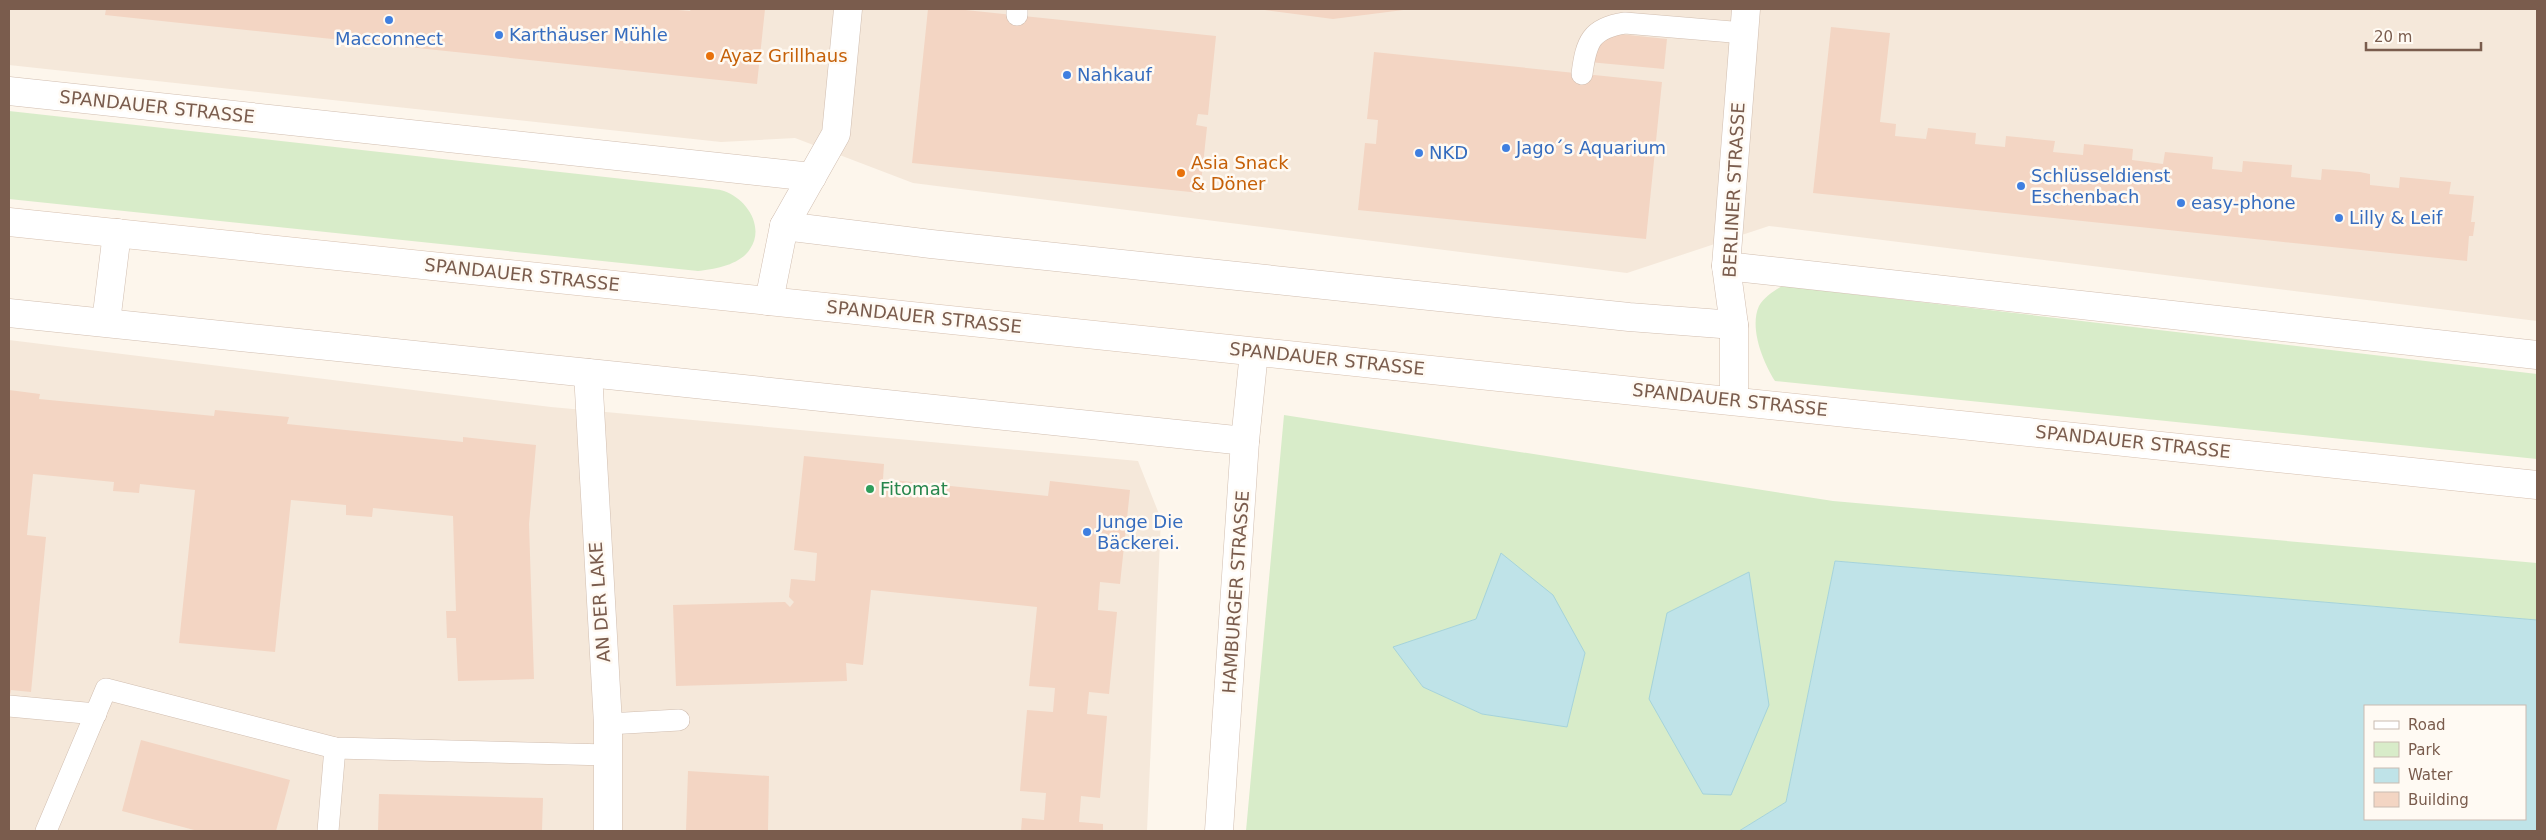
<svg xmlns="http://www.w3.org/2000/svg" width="2546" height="840" viewBox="0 0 2546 840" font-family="'DejaVu Sans',sans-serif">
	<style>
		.residential { fill: #f5e8da }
		.green { fill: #d8ecc9; fill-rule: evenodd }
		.water { fill: #bfe3e8; stroke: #a5d3da; fill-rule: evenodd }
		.building { fill: #f3d5c3 }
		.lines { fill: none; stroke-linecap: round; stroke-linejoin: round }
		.lane-casing { stroke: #d1beb0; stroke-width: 22 }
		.street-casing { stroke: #d1beb0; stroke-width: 29 }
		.secondary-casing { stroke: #d6c0b0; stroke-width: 29 }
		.lane { stroke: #fff; stroke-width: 21 }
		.street { stroke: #fff; stroke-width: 28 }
		.secondary { stroke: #fff; stroke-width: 28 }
		.shop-dot { fill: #3f7fe0; stroke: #fffaf3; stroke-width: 2 }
		.food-dot { fill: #e8710a; stroke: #fffaf3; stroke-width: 2 }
		.leisure-dot { fill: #2e9e5b; stroke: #fffaf3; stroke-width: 2 }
		.labels { text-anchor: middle; stroke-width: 5; stroke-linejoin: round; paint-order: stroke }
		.shop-label { font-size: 18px; fill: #366cbe; stroke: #fffaf3; text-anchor: start }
		.food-label { font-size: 18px; fill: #c56008; stroke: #fffaf3; text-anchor: start }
		.street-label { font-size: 18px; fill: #7a5c4d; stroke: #fffaf3 }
		.leisure-label { font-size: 18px; fill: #27864d; stroke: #fffaf3; text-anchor: start }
	</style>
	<rect width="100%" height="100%" fill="#fdf6ec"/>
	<!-- residential -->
	<g class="residential">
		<path d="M9 9H2537V321L1769 226 1627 273 913 183 795 138 721 142 9 65Z"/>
		<path d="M9 340 551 407 1138 461 1161 519 1147 831H9Z"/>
	</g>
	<!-- green -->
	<g class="green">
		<path d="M9 111 705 188C711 189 718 189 724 191 747 199 765 227 750 249 740 265 715 269 698 271L9 199Z"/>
		<path d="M1782 286 2537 374V459L1775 381C1763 362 1749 328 1759 306 1764 297 1774 291 1782 286Z"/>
		<path d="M1284 415 1833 501 2537 563V620L1835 561 1786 802 1739 831H1246ZM1476 619 1585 653 1567 726 1482 714 1423 687 1394 647Z"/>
	</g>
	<!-- water -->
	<g class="water">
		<path d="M1501 553 1553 595 1585 653 1567 727 1482 714 1423 687 1393 647 1476 619Z"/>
		<path d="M1835 561 2537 620V831H1739L1786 802ZM2365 706H2525V819H2365Z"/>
		<path d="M1749 572 1769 705 1731 795 1703 794 1649 699 1667 613Z"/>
	</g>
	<!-- building -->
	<g class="building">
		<path d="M106 9H666L690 11 691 9H765L757 84 105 15Z"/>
		<path d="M928 9H956L1216 36 1208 115 1198 114 1196 125 1207 127 1200 193 912 163Z"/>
		<path d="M1257 9H1411L1333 19Z"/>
		<path d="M1831 27 1890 33 1880 122 1896 124 1895 136 1926 139 1928 128 1976 133 1975 144 2005 147 2006 136 2055 141 2053 152 2083 155 2084 144 2133 149 2132 160 2163 164 2165 152 2204 156 2213 157 2212 169 2242 172 2243 161 2292 165 2291 177 2321 180 2322 169 2360 172 2370 174V185L2399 188 2400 177 2451 182 2449 194 2474 196 2471 222H2475L2473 236H2469L2467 261 1813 193Z"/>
		<path d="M1619 34 1667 39 1664 69 1589 62 1599 42Z"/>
		<path d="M1374 52 1662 82 1646 239 1358 210 1365 143 1376 144 1378 120 1367 119Z"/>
		<path d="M9 390 40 394 39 399 214 416 215 410 289 417 287 424 463 442V437L536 445 529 524 534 679 458 681 456 638H447L446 611H456L453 516 373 508 372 517 346 515V505L291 500 275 652 179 643 195 490 140 484 139 493 113 491 114 482 33 474 27 535 46 537 31 692 11 690 9 699Z"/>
		<path d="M804 456 884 464 883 479 1048 496 1050 481 1130 490 1120 584 1100 582 1098 610 1117 612 1109 694 1089 692 1087 714 1107 716 1100 798 1081 796 1079 822 1103 824V831H1021L1022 818 1044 820 1046 793 1020 791 1027 710 1053 712 1055 688 1029 686 1037 607 871 590 863 665 846 663 847 681 676 686 673 605 785 602 790 607 794 602 789 597 791 579 815 581 817 553 794 550Z"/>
		<path d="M141 740 290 780 276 831H198L122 811Z"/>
		<path d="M688 771 769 776 768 831H686Z"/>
		<path d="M379 794 543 798 542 831H378Z"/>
	</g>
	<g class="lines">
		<defs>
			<g id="lane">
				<path d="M1017 15V9"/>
				<path d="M1582 74C1586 42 1591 28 1625 23L1744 33"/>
				<path d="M9 706 96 714"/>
				<path d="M608 724 679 720"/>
				<path d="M46 831 106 689 335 748 608 755"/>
				<path d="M328 831 335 748"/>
			</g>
			<g id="street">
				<path d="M9 91 812 177"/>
				<path d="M784 226 931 244 1629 317 1734 325"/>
				<path d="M1726 266 2537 355"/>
				<path d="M769 301 784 226 836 134 848 9"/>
				<path d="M9 313 1245 441"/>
				<path d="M106 322 117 233"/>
				<path d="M588 373 608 724V831"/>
				<path d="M1734 400V325L1726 266 1746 9"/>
				<path d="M1219 831 1245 441 1254 352"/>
			</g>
			<path id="secondary" d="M9 222 2537 485"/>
		</defs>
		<!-- lane casing -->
		<use href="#lane" class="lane-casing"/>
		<!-- street casing -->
		<use href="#street" class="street-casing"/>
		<!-- secondary casing -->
		<use href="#secondary" class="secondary-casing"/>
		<!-- lane -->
		<use href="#lane" class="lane"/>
		<!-- street -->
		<use href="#street" class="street"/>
		<!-- secondary -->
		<use href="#secondary" class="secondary"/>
	</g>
	<!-- markers -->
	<g class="shop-dot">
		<circle cx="389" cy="20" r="5"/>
		<circle cx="499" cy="35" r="5"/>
		<circle cx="1067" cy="75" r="5"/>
		<circle cx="1506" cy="148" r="5"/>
		<circle cx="1419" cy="153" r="5"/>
		<circle cx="2021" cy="186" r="5"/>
		<circle cx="2181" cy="203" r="5"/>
		<circle cx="2339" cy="218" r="5"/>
		<circle cx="1087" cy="532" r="5"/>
	</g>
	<g class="food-dot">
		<circle cx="710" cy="56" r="5"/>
		<circle cx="1181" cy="173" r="5"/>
	</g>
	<circle class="leisure-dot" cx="870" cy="489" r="5"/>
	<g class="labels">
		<!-- shop labels -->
		<g class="shop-label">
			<text x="509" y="41">Karthäuser Mühle</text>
			<text x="389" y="45" text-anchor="middle">Macconnect</text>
			<text x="1077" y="81">Nahkauf</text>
			<text x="1516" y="154">Jago´s Aquarium</text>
			<text x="1429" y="159">NKD</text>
			<text x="2031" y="182">Schlüsseldienst<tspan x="2031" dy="21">Eschenbach</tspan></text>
			<text x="2191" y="209">easy-phone</text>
			<text x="2349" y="224">Lilly &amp; Leif</text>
			<text x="1097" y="528">Junge Die<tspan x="1097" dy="21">Bäckerei.</tspan></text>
		</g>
		<!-- food labels -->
		<g class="food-label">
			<text x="720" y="62">Ayaz Grillhaus</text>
			<text x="1191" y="169">Asia Snack<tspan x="1191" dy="21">&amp; Döner</tspan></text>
		</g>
		<!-- street labels -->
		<g class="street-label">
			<text transform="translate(157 107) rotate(6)" y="6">SPANDAUER STRASSE</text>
			<text transform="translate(1734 190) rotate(-87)" y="6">BERLINER STRASSE</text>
			<text transform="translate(522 275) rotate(6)" y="6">SPANDAUER STRASSE</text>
			<text transform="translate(924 317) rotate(6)" y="6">SPANDAUER STRASSE</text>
			<text transform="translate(1327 359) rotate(6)" y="6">SPANDAUER STRASSE</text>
			<text transform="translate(1730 400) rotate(6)" y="6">SPANDAUER STRASSE</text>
			<text transform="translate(2133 442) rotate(6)" y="6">SPANDAUER STRASSE</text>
			<text transform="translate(1236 592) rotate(-86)" y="6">HAMBURGER STRASSE</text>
			<text transform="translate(600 602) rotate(-94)" y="6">AN DER LAKE</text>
		</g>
		<!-- leisure labels -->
		<g class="leisure-label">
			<text x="880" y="495">Fitomat</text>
		</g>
	</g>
	<!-- border -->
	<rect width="2546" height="840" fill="none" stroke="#7a5c4d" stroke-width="20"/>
	<!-- legend -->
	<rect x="2364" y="705" width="162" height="115" fill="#fffaf3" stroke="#cabbb1"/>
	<rect x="2374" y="721" width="25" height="8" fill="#ffffff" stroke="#cabbb1"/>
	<text x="2408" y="730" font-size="15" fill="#7a5c4d">Road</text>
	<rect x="2374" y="742" width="25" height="15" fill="#d8ecc9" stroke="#cabbb1"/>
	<text x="2408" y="755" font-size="15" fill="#7a5c4d">Park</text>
	<rect x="2374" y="768" width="25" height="15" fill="#bfe3e8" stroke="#cabbb1"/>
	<text x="2408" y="780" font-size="15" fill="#7a5c4d">Water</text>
	<rect x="2374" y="792" width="25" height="15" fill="#f3d5c3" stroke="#cabbb1"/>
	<text x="2408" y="805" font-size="15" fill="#7a5c4d">Building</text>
	<!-- scale -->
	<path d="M2366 42v8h115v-8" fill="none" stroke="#7a5c4d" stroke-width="2.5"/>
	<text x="2374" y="42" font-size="15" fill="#7a5c4d" stroke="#fffaf3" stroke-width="4" paint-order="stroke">20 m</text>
</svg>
